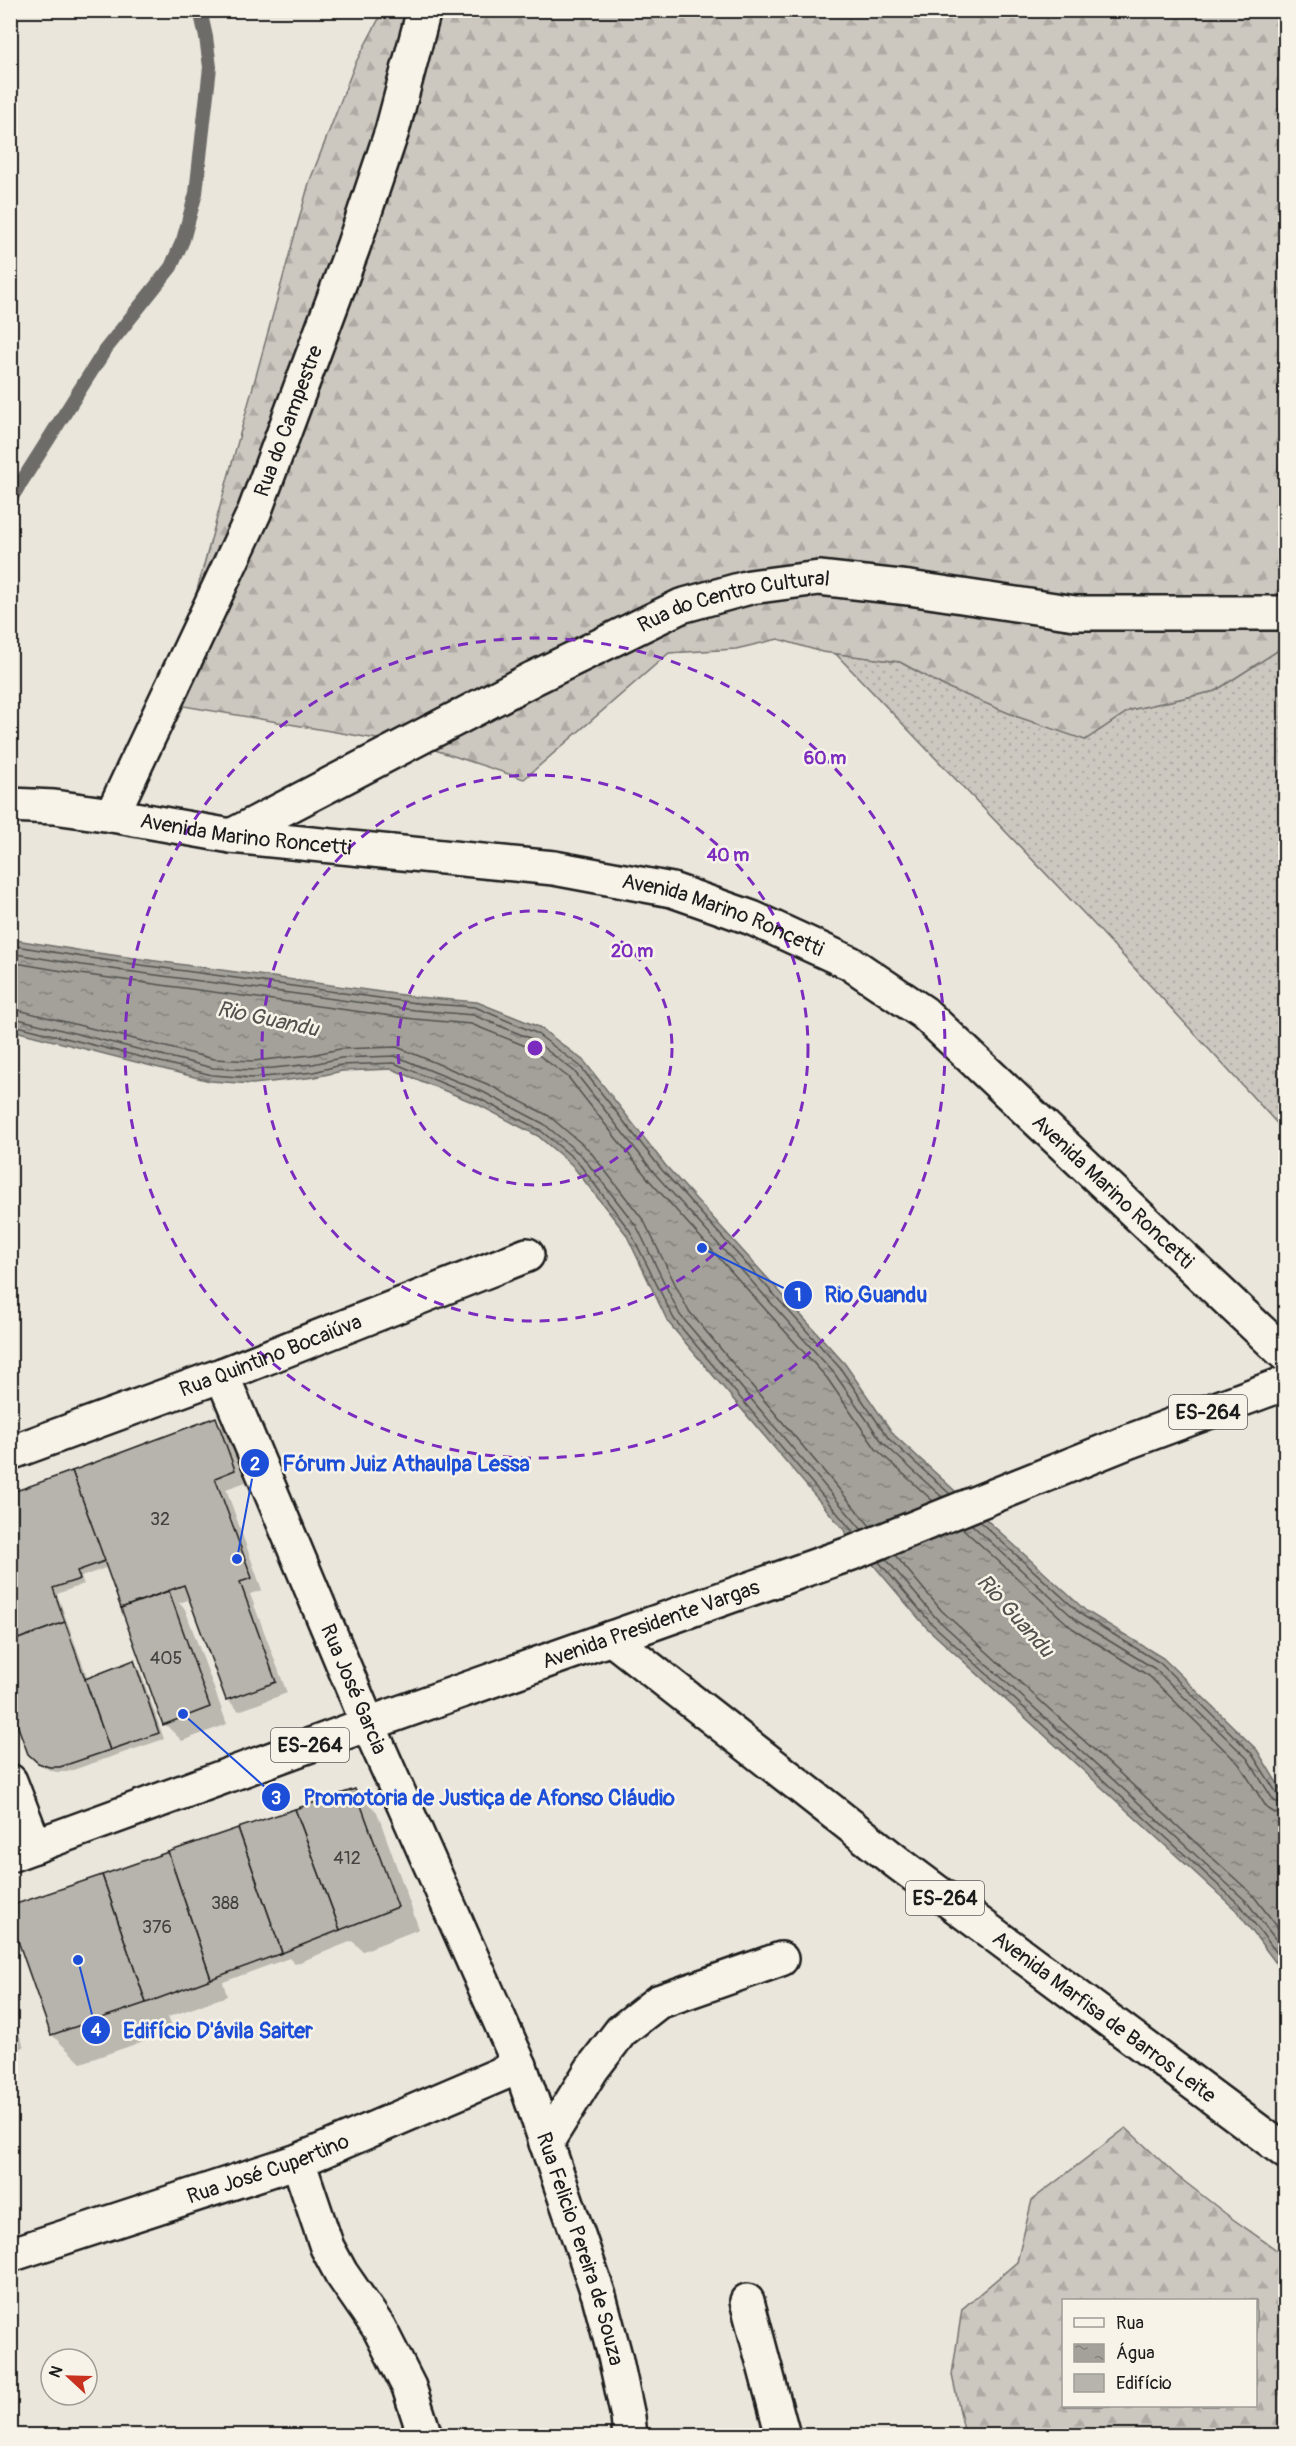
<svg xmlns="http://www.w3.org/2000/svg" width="1296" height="2446" viewBox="0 0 1296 2446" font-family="Pangolin,sans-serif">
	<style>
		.grass { fill: url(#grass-dots); stroke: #74726e; stroke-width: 1.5 }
		.forest { fill: url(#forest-firs); stroke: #74726e; stroke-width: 1.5; fill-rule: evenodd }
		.water { fill: url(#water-ripples); stroke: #6d6c68; stroke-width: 1.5 }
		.shadow { fill: #0003 }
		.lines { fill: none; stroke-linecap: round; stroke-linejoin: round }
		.shore { stroke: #52514e; stroke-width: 1.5 }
		.stream { stroke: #6d6c68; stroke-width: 14 }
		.building { fill: #b6b4ac; stroke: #1c1c1c; stroke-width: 1.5 }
		.minor-casing { stroke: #1c1c1c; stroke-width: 38 }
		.major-casing { stroke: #1c1c1c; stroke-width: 38 }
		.minor { stroke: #f7f3e8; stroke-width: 33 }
		.major { stroke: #f7f3e8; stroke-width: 33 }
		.ring { fill: none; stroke: #7b2cbf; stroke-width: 3; stroke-dasharray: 10 8 }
		.labels { text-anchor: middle; stroke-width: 5; stroke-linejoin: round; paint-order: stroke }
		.number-label { font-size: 18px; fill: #424240 }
		.shield { fill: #f7f3e8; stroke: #5e5c59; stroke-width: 1.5 }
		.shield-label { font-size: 20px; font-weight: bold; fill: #1c1c1c }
		.street-label { font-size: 21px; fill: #1c1c1c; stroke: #f7f3e8 }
		.water-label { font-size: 22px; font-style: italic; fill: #52514e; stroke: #f7f3e8 }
		.centre { fill: #7b2cbf; stroke: #f7f3e8; stroke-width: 3 }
		.ring-label { font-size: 18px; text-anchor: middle; font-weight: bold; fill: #7b2cbf; stroke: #f7f3e8; stroke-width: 5; stroke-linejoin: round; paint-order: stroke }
		.leader { fill: none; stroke: #1d4ed8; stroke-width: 2 }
		.callout-dot { fill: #1d4ed8; stroke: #f7f3e8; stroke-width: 2 }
		.mark-label { font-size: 18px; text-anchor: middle; font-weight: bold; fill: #fff }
		.callout-label { font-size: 22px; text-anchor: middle; font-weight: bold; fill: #1d4ed8; stroke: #f7f3e8; stroke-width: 5; stroke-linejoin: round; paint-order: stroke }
	</style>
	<defs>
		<pattern id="grass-dots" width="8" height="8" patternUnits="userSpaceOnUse" patternTransform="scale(1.5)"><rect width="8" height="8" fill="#ccc8c0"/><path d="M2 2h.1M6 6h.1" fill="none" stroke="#afaba4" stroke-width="1.8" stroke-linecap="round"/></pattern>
		<pattern id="forest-firs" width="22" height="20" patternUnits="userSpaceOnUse" patternTransform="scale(1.5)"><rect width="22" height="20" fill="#ccc8c0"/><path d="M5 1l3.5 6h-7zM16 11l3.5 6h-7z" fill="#afaba4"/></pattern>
		<pattern id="water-ripples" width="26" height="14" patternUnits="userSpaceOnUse" patternTransform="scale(1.5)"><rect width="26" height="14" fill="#a3a19a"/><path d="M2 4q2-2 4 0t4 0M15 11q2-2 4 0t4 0" fill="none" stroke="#84827d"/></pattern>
	</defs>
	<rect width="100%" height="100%" fill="#eae6dc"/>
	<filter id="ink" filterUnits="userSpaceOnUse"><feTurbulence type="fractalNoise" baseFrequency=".0167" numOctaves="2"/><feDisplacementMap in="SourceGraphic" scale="12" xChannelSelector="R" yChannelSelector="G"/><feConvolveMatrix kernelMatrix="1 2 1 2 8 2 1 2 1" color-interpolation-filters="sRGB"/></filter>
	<g filter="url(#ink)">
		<!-- grass -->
		<path class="grass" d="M1285 643V1132L1091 921 835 653 900 662 944 686 1085 740 1130 710 1215 691 1282 648Z"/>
		<!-- forest -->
		<g class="forest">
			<path d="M383 11H1285V643L1282 648 1215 691 1130 710 1085 740 1018 717 944 686 900 662 822 652 778 639 736 649 669 653 524 779 429 748 166 703 309 183 355 64Z"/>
			<path d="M1126 2128 1176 2175 1230 2217 1285 2256V2435H965L952 2375 962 2309 1017 2262 1032 2200ZM1064 2300H1256V2406H1064Z"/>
		</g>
		<!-- water -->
		<path class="water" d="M10 939 83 951 417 997 477 1002 539 1027 584 1061 666 1166 845 1364 894 1435 1086 1611 1163 1658 1257 1750 1285 1796V1975L1236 1910 926 1627 668 1322 626 1234 572 1165 538 1136 477 1104 392 1069 342 1071 315 1077 253 1084 210 1081 11 1030Z"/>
		<!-- shadow -->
		<g class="shadow">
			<path d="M215 1419 227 1430 246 1482 226 1489 262 1590 250 1594 287 1693 239 1711 227 1699 191 1599 179 1603 185 1609 227 1724 182 1741 165 1724 108 1567 81 1577 84 1584 57 1594 88 1679 133 1662 139 1668 164 1739 67 1772H56L45 1768 36 1760 10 1495Z"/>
			<path d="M355 1790 377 1812 419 1929 363 1951 352 1941 295 1964 289 1958 223 1982 227 1996 168 2017 173 2031 81 2063 52 2035Z"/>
			<path d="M10 2011 24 2047 10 2052Z"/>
		</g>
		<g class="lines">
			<!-- shore -->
			<g class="shore">
				<path d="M10 945 83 957 416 1003 475 1007 536 1033 580 1066 662 1170 840 1368 889 1439 950 1494"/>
				<path d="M10 953 82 965 415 1010 473 1015 532 1039 574 1071 656 1175 834 1373 883 1443 942 1497"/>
				<path d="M10 962 80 974 414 1019 471 1024 528 1047 568 1077 649 1180 827 1378 876 1449 933 1501"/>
				<path d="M10 1008 214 1059 253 1061 311 1055 340 1049 397 1047 487 1084 549 1116 589 1150 644 1221 688 1310 870 1526"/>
				<path d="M10 1017 213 1068 253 1070 313 1064 341 1058 395 1056 483 1092 544 1124 582 1156 637 1227 680 1315 862 1530"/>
				<path d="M10 1024 212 1075 253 1078 314 1072 341 1065 394 1063 480 1099 540 1130 577 1161 630 1231 674 1319 854 1533"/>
				<path d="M979 1521 1082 1615 1160 1663 1252 1754 1278 1795 1286 1798"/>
				<path d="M971 1524 1077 1621 1155 1669 1247 1758 1274 1801 1286 1806"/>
				<path d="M962 1528 1072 1628 1149 1676 1239 1764 1267 1808 1275 1813 1286 1815"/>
				<path d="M895 1555 942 1611 1252 1894 1286 1938"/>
				<path d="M886 1559 936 1618 1246 1901 1286 1953"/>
				<path d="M879 1562 931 1623 1241 1906 1286 1965"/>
			</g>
			<!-- stream -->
			<path class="stream" d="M10 500 105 350 171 267 183 240 196 193 210 67 206 37 200 10"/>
		</g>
		<!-- building -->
		<g class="building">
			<path d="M216 1417 235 1470 215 1478 252 1578 240 1582 276 1682 226 1700 184 1585 121 1608 72 1471Z"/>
			<path d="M72 1471 105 1561 77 1571 80 1579 53 1588 65 1622 10 1642V1493Z"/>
			<path d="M169 1591 210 1707 163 1725 121 1608Z"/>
			<path d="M65 1622 110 1750 60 1767H49L38 1763 28 1754 10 1705V1642Z"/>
			<path d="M134 1660 159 1733 110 1750 85 1679Z"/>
			<path d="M355 1789 398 1907 340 1930 295 1809Z"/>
			<path d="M295 1809 340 1930 282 1953 238 1828Z"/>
			<path d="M238 1828 282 1953 211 1979 168 1852Z"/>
			<path d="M168 1852 211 1979 146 2003 102 1875Z"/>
			<path d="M102 1875 146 2003 51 2035 10 1918V1906Z"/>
		</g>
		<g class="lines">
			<defs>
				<g id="minor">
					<path id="s1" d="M10 805 54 807 112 815 231 836 554 868 672 890 752 918 850 963 924 1013 1286 1355"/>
					<path id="s2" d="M112 815 254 513 353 247 392 131 424 10"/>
					<path id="s3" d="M231 836 534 678 681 606 750 587 819 578 909 588 1075 613H1286"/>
					<path d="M222 1375 368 1724"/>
					<path id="s4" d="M10 1453 222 1375 527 1255"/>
					<path d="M10 1781 35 1846"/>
					<path d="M546 2143 592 2069 621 2031 658 2002 781 1959"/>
					<path d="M298 2161 327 2247 341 2273 379 2328 409 2387 425 2436"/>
					<path id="s5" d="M10 2255 298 2161 520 2066"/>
					<path d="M747 2301 783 2436"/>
				</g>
				<g id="major">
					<path id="s6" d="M611 1638 898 1863 1286 2152"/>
					<path id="s7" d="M368 1724 520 2066 599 2296 615 2356 628 2417 630 2436"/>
					<path id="s8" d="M10 1855 368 1724 852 1553 1130 1441 1286 1383"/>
				</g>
			</defs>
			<!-- minor casing -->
			<use href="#minor" class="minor-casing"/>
			<!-- major casing -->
			<use href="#major" class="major-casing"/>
			<!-- minor -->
			<use href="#minor" class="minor"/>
			<!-- major -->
			<use href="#major" class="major"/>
		</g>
	</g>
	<!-- distance rings -->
	<g class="ring">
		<circle cx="535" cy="1048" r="137"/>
		<circle cx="535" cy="1048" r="273"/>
		<circle cx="535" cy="1048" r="410"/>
	</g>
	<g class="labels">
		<!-- number labels -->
		<g class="number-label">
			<text x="160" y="1525">32</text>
			<text x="166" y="1664">405</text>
			<text x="347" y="1864">412</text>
			<text x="225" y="1909">388</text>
			<text x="157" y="1933">376</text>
		</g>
		<!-- shield labels -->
		<g class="shield">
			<rect x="1169" y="1395" width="78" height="34" rx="4.5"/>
			<rect x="271" y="1728" width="78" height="34" rx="4.5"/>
			<rect x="906" y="1881" width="78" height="34" rx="4.5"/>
		</g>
		<g class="shield-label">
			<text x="1208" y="1419">ES-264</text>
			<text x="310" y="1752">ES-264</text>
			<text x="945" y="1905">ES-264</text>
		</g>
		<!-- street labels -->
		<g class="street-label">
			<text dy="7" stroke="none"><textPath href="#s2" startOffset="432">Rua do Campestre</textPath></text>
			<text dy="7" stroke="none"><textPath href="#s3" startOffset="558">Rua do Centro Cultural</textPath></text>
			<text dy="7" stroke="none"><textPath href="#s1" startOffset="238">Avenida Marino Roncetti</textPath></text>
			<text dy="7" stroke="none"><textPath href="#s1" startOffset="724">Avenida Marino Roncetti</textPath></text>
			<text dy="7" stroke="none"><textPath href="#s1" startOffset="1210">Avenida Marino Roncetti</textPath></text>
			<text dy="7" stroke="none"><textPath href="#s4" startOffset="278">Rua Quintino Bocaiúva</textPath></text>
			<text dy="7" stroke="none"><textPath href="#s8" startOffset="681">Avenida Presidente Vargas</textPath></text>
			<text transform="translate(354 1689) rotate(67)" y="7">Rua José Garcia</text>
			<text dy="7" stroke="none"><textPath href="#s6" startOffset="622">Avenida Marfisa de Barros Leite</textPath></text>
			<text dy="7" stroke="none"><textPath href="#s5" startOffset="272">Rua José Cupertino</textPath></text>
			<text dy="7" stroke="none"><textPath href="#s7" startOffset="567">Rua Felicio Pereira de Souza</textPath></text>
		</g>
		<!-- water labels -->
		<g class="water-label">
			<text transform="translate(268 1018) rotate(12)" y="8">Rio Guandu</text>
			<text transform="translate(1016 1615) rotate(48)" y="8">Rio Guandu</text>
		</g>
	</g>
	<circle cx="535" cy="1048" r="9" class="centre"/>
	<g class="ring-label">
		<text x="825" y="764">60 m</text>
		<text x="728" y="861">40 m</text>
		<text x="632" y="957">20 m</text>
	</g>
	<!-- callouts -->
	<path class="leader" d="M702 1248L798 1295M237 1559L255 1463M183 1714L276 1797M78 1960L96 2030"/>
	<g class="callout-dot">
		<circle cx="702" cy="1248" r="6"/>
		<circle cx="237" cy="1559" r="6"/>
		<circle cx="183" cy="1714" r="6"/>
		<circle cx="78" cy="1960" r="6"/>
		<circle cx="798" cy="1295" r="15"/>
		<circle cx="255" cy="1463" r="15"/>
		<circle cx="276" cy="1797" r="15"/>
		<circle cx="96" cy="2030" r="15"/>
	</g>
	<g class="mark-label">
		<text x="798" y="1301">1</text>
		<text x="255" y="1470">2</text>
		<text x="276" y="1804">3</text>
		<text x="96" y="2036">4</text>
	</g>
	<g class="callout-label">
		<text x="876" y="1302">Rio Guandu</text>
		<text x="406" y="1471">Fórum Juiz Athaulpa Lessa</text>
		<text x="489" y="1805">Promotoria de Justiça de Afonso Cláudio</text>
		<text x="218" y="2038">Edifício D'ávila Saiter</text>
	</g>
	<!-- margin -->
	<rect width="1296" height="2446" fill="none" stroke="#f7f3e8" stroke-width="36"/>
	<rect x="18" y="18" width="1260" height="2410" fill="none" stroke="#1c1c1c" stroke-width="2" filter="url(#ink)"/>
	<!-- legend -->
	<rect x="1062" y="2299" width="195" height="108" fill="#f7f3e8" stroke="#9f9d96" stroke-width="1.5"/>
	<rect x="1074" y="2318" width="30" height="9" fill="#f7f3e8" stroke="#9f9d96" stroke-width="1.5"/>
	<text x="1116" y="2329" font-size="18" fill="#1c1c1c">Rua</text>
	<rect x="1074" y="2344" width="30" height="18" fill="url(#water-ripples)" stroke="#9f9d96" stroke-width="1.5"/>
	<text x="1116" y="2359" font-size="18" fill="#1c1c1c">Água</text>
	<rect x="1074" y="2374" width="30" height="18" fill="#b6b4ac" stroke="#9f9d96" stroke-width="1.5"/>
	<text x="1116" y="2389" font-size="18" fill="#1c1c1c">Edifício</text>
	<!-- north arrow -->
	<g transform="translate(69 2377) rotate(292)"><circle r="28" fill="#f7f3e8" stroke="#9f9d96" stroke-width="1.5"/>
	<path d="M0-4.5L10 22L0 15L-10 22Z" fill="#c8321e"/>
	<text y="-9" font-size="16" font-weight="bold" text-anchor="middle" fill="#1c1c1c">N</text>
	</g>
</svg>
